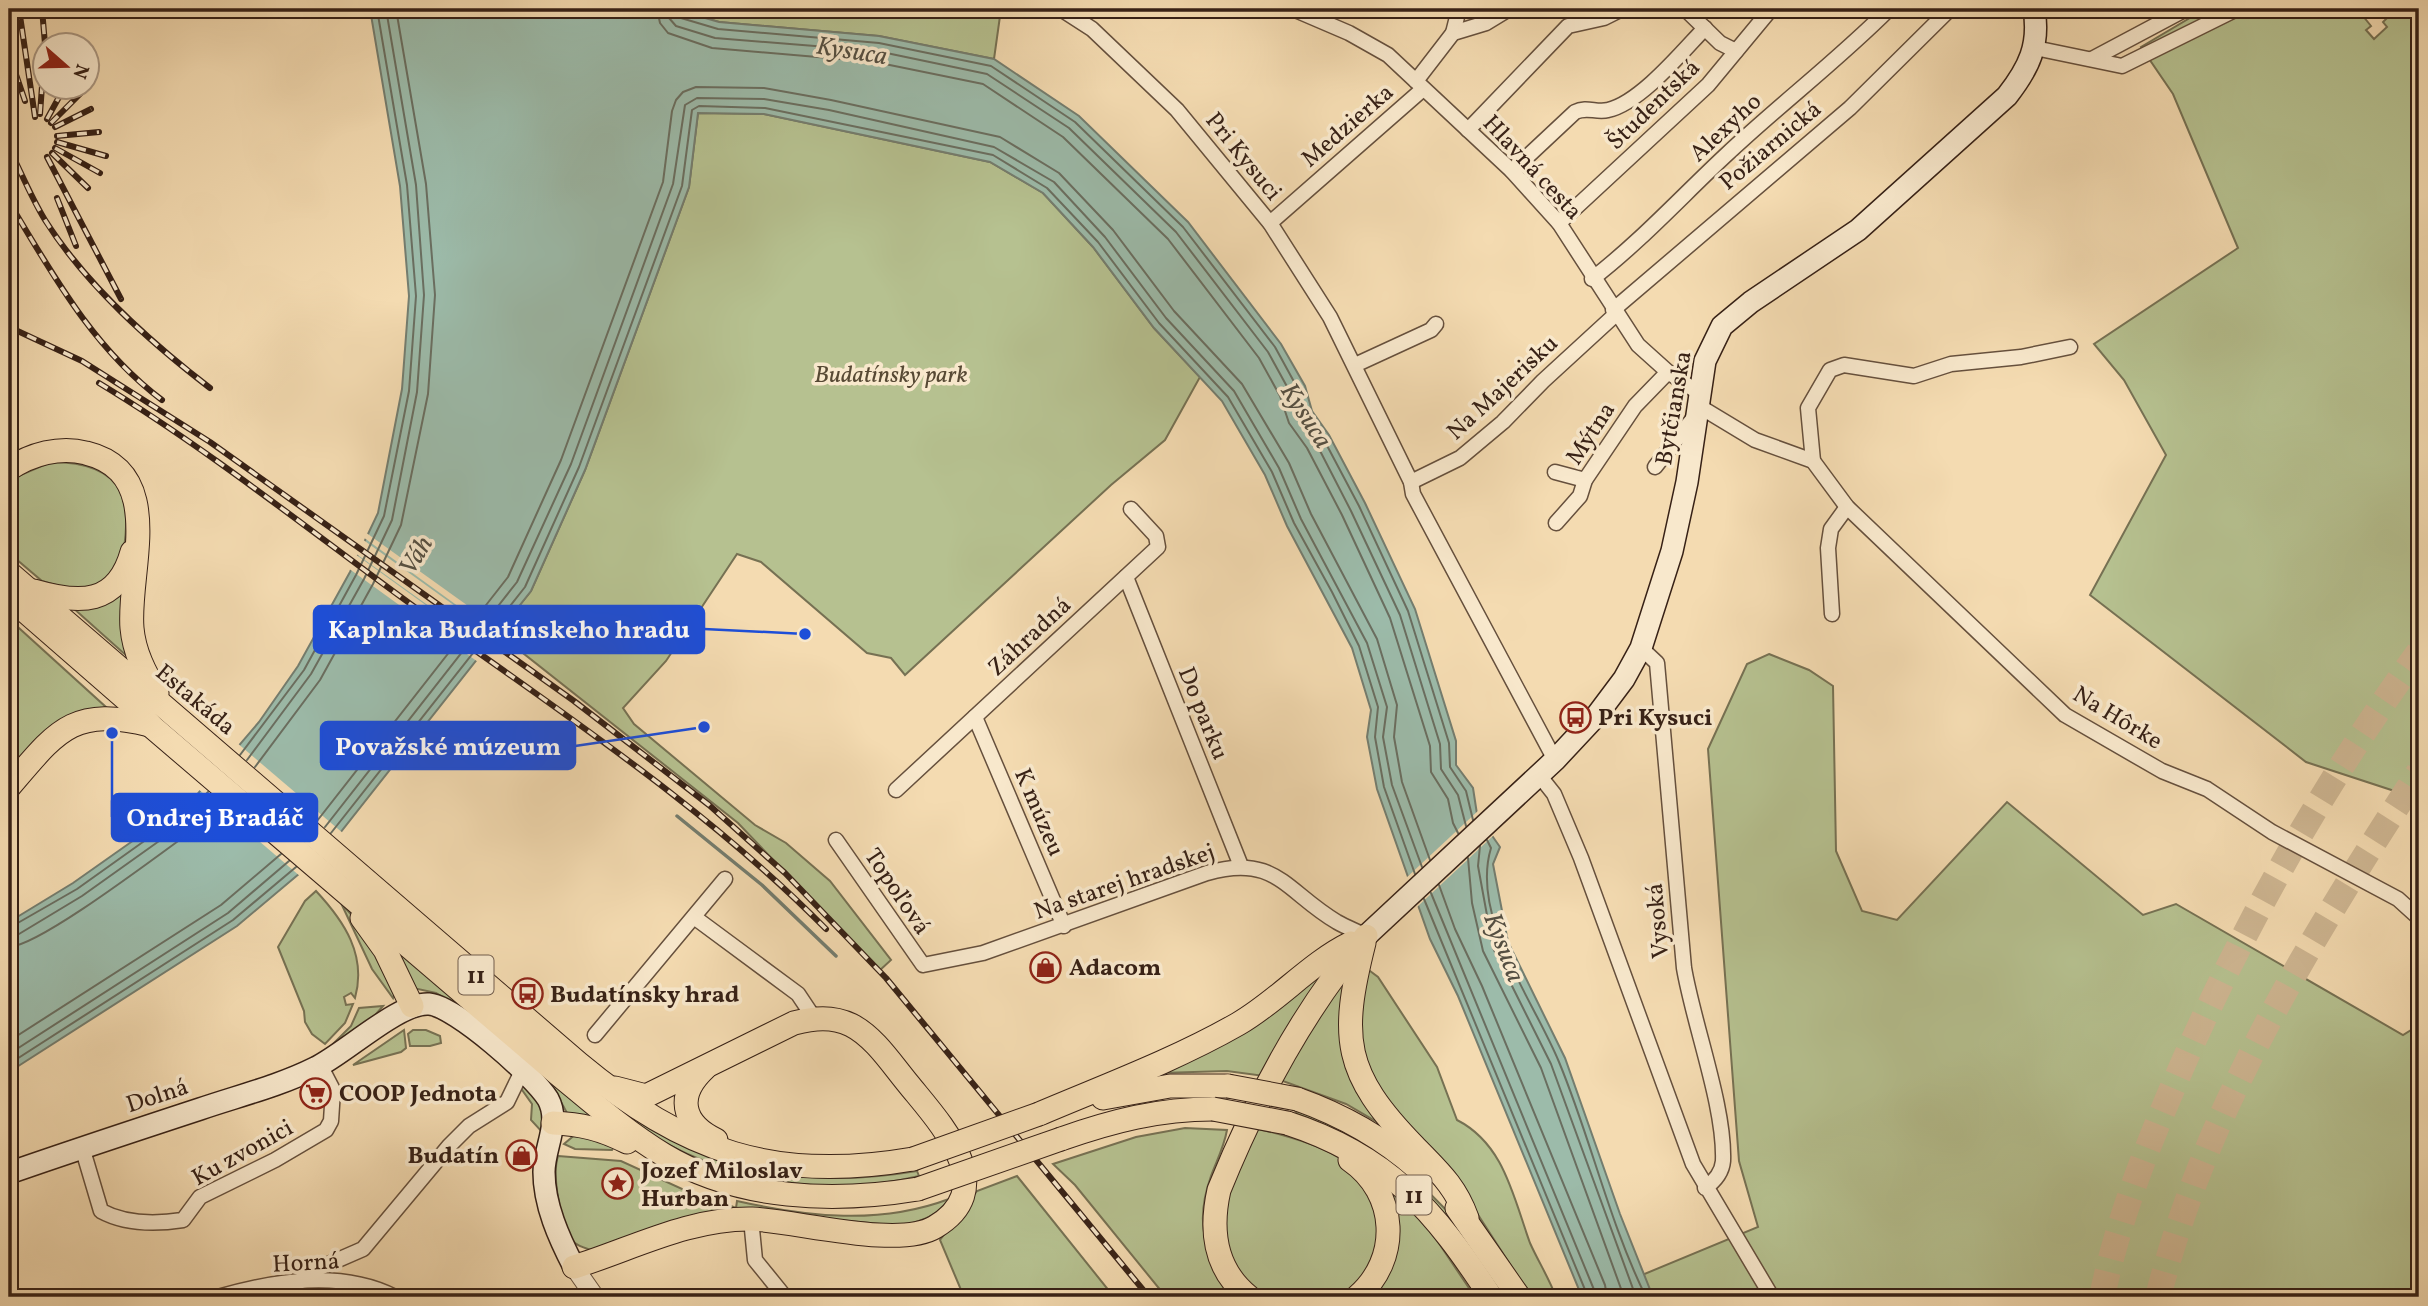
<svg xmlns="http://www.w3.org/2000/svg" width="2428" height="1306" viewBox="0 0 2428 1306" font-family="Vollkorn,serif">
	<style>
		.green { fill: #b6c190; stroke: #767153; stroke-width: 2 }
		.water { fill: #9cbbaa; stroke: #747d6f; stroke-width: 2 }
		.pier { fill: #f4dbb1 }
		.lines { fill: none; stroke-linecap: round; stroke-linejoin: round }
		.shore { stroke: #6a6e60; stroke-width: 2 }
		.stream { stroke: #747d6f; stroke-width: 3.5 }
		.motorway-tunnel { stroke: #ceb692; stroke-width: 26; stroke-dasharray: 26 13; stroke-linecap: butt }
		.minor-casing { stroke: #66503d; stroke-width: 17 }
		.tertiary-casing { stroke: #66503d; stroke-width: 20 }
		.secondary-casing { stroke: #372116; stroke-width: 24 }
		.primary-casing { stroke: #372116; stroke-width: 25 }
		.minor { stroke: #f8e8cc; stroke-width: 14 }
		.tertiary { stroke: #f8e8cc; stroke-width: 18 }
		.secondary { stroke: #f8e8cc; stroke-width: 21 }
		.primary { stroke: #f4dbb1; stroke-width: 23 }
		.rail-casing { stroke: #372116; stroke-width: 6 }
		.rail { stroke: #f8e8cc; stroke-width: 3.5; stroke-dasharray: 10; stroke-linecap: butt }
		.primary-bridge-casing { stroke: #372116; stroke-width: 25; stroke-linecap: butt }
		.primary-bridge { stroke: #f4dbb1; stroke-width: 23 }
		.labels { text-anchor: middle; stroke-width: 7; stroke-linejoin: round; paint-order: stroke }
		.shield { fill: #f8e8cc; stroke: #715d4d; stroke-width: 2 }
		.shield-label { font-size: 23px; font-weight: bold; fill: #372116 }
		.street-label { font-size: 24px; fill: #372116; stroke: #f8e8cc }
		.park-label { font-size: 24px; font-style: italic; fill: #574934; stroke: #f8e8cc }
		.poi-label { font-size: 24px; font-weight: bold; fill: #372116; stroke: #f8e8cc; text-anchor: start }
		.water-label { font-size: 26px; font-style: italic; fill: #554f42; stroke: #f8e8cc }
		.leader { fill: none; stroke: #1d4ed8; stroke-width: 2.5 }
		.callout-dot { fill: #1d4ed8; stroke: #f8e8cc; stroke-width: 2.5 }
		.callout { fill: #1d4ed8; stroke: #1d4ed8; stroke-width: 2.5 }
		.callout-label { font-size: 26px; text-anchor: middle; font-weight: bold; fill: #fff }
	</style>
	<rect width="100%" height="100%" fill="#f4dbb1"/>
	<filter id="stains"><feTurbulence type="fractalNoise" baseFrequency=".00286" numOctaves="4"/><feColorMatrix values="0 0 0 0 .2 0 0 0 0 .09 0 0 0 0 .02 0 0 0 .5 -.17"/></filter>
	<radialGradient id="worn" r=".72"><stop offset=".6" stop-color="#630" stop-opacity="0"/><stop offset="1" stop-color="#630" stop-opacity=".3"/></radialGradient>
	<!-- green -->
	<g class="green">
		<path d="M674 9H1001L994 59 879 36 719 22Z"/>
		<path d="M2205 9H2361L2359 11 2371 26 2366 30 2374 39 2387 27 2383 22 2396 9H2419V799L2306 762 2090 595 2166 455 2124 380 2094 344 2238 248 2173 94 2141 47Z"/>
		<path d="M698 113 764 114 990 162 1043 193 1093 247 1154 328 1200 377 1165 440 1111 485 905 675 891 658 867 653 761 562 737 554 666 661 623 708 634 724 755 825 786 843 830 881 891 960 879 971 738 823 509 642 502 627 531 591 585 470 689 187Z"/>
		<path d="M51 462C129 462 134 504 120 570L87 594 42 581 9 553V480Z"/>
		<path d="M127 578 129 658 72 607Z"/>
		<path d="M9 619 107 708 9 774Z"/>
		<path d="M1769 654 1809 670 1833 686 1836 851 1862 911 1897 920 2007 802 2143 915 2176 904 2403 1035 2419 1025 2417 1297H1653L1642 1275 1758 1227 1739 1161 1708 749 1747 664Z"/>
		<path d="M316 891C344 921 367 955 355 998L351 993 344 997 346 1005 353 1004 345 1023 325 1044 312 1034 305 1022 304 1011 278 947 305 901Z"/>
		<path d="M341 903 364 929 395 992 393 998 372 969Z"/>
		<path d="M390 941 605 1123 567 1113 554 1089 452 1003 436 993 413 988Z"/>
		<path d="M420 942 686 1147C765 1179 833 1185 917 1171L919 1176C819 1201 703 1177 622 1115 594 1093 568 1068 541 1045 501 1011 461 976 420 942Z"/>
		<path d="M1336 955 1264 1076 1227 1071 1161 1073Z"/>
		<path d="M1352 963 1344 1002 1384 1126 1346 1104 1280 1080Z"/>
		<path d="M1366 968 1378 977 1437 1067 1457 1120C1504 1144 1513 1196 1530 1243 1538 1261 1549 1278 1556 1297H1531L1466 1196 1377 1093 1356 1040Z"/>
		<path d="M383 1006 364 1028 329 1048 351 1026 359 1008Z"/>
		<path d="M404 1030 406 1048 401 1052 353 1065Z"/>
		<path d="M413 1030H426L440 1036 441 1043 430 1046H410L408 1034Z"/>
		<path d="M521 1082C540 1090 545 1115 543 1133L531 1120 532 1104 520 1087Z"/>
		<path d="M1295 1110 1313 1113 1401 1164 1450 1214 1507 1297H1500C1476 1264 1448 1217 1420 1189 1385 1154 1343 1131 1297 1114Z"/>
		<path d="M1185 1128 1227 1130C1224 1147 1217 1160 1211 1176 1193 1226 1206 1255 1234 1297H1166L1075 1185 1053 1164 1136 1137Z"/>
		<path d="M1255 1128C1295 1138 1352 1151 1373 1192 1381 1205 1380 1230 1383 1246L1352 1293 1345 1297H1266C1237 1280 1220 1242 1224 1209 1226 1189 1247 1149 1255 1128Z"/>
		<path d="M577 1133 614 1147 612 1150 575 1149 564 1144Z"/>
		<path d="M558 1156 621 1161 715 1204 720 1212 591 1250C586 1248 580 1247 575 1243 560 1229 552 1175 558 1156Z"/>
		<path d="M1017 1176 1114 1297H964L940 1240 977 1191Z"/>
		<path d="M1389 1189 1428 1227 1475 1297 1422 1291 1368 1297Z"/>
		<path d="M949 1199C938 1216 922 1221 902 1226L731 1210V1206L736 1208 737 1201C808 1217 880 1225 949 1199Z"/>
	</g>
	<!-- water -->
	<path class="water" d="M370 9H674L719 22 879 36 994 59 1079 116 1188 222 1281 344 1305 386 1312 411 1329 435 1365 503 1415 609 1456 741V765L1473 788 1477 814 1500 847 1493 864 1508 942 1565 1058 1620 1214 1653 1297H1582L1458 996 1430 939 1377 789 1367 737 1371 710 1352 648 1287 526 1265 475 1222 401 1154 328 1093 247 1043 193 990 162 764 114 698 113 689 187 585 470 531 591 325 852 237 926 9 1072V922L73 883 195 797 259 722 298 666 350 572 378 513 402 389 409 296 400 186Z"/>
	<!-- pier -->
	<g class="pier">
		<path d="M365 532 503 631 499 636 363 537Z"/>
		<path d="M362 539 498 637 489 649 355 553Z"/>
		<path d="M355 554 488 650 478 662 348 568Z"/>
		<path d="M236 742 344 834 328 854 217 765Z"/>
		<path d="M215 767 322 859 301 877 197 788Z"/>
		<path d="M1480 809 1495 834 1416 908 1405 879Z"/>
	</g>
	<g class="lines">
		<!-- shore -->
		<g class="shore">
			<path d="M657 9 660 23 668 33 712 48 875 62 983 84 1063 137 1168 239 1259 358 1280 396 1289 423 1307 448 1342 515 1390 618 1430 746 1431 772 1448 799 1453 823 1458 833"/>
			<path d="M668 9 669 18 676 26 715 38 877 51 987 74 1069 128 1176 232 1268 352 1290 392 1298 418 1316 443 1351 511 1400 615 1440 744 1441 769 1458 795 1466 826"/>
			<path d="M677 9 681 18 718 29 879 43 991 66 1075 122 1183 227 1275 347 1298 389 1306 414 1323 438 1359 506 1408 611 1449 743 1450 767 1466 791 1473 820"/>
			<path d="M240 755 304 670 356 575 384 516 409 391 416 296 407 185 377 9"/>
			<path d="M247 760 311 674 364 579 392 520 417 392 424 295 416 185 386 9"/>
			<path d="M255 767 320 680 373 584 401 525 428 394 435 295 426 184 396 9"/>
			<path d="M317 821 508 577 561 460 663 182 672 111 676 100 683 92 696 87 764 88 831 100 1000 137 1059 173 1113 230 1174 311 1242 384 1289 463 1311 514 1377 639 1397 705 1394 737 1402 782 1430 860"/>
			<path d="M325 827 517 582 571 464 673 184 685 105 697 98 764 99 829 110 994 147 1054 182 1105 237 1166 318 1234 391 1279 468 1301 519 1367 643 1387 707 1383 737 1392 785 1422 867"/>
			<path d="M331 833 525 587 579 467 682 186 692 110 699 106 765 108 993 155 1047 188 1098 242 1159 323 1228 397 1272 472 1294 523 1332 592 1359 646 1378 707 1375 737 1384 787 1415 874"/>
			<path d="M1487 840 1491 848C1470 917 1534 1001 1559 1062 1591 1139 1609 1222 1646 1297"/>
			<path d="M1480 846 1478 866 1493 948 1551 1064 1636 1297"/>
			<path d="M1468 858 1472 903 1483 951 1541 1068 1624 1297"/>
			<path d="M1439 885 1455 929 1482 986 1605 1285 1607 1297"/>
			<path d="M1431 893 1597 1297"/>
			<path d="M1424 899 1588 1297"/>
			<path d="M9 928 77 889 199 802 208 792"/>
			<path d="M9 936 19 934 82 896 204 809 215 798"/>
			<path d="M9 947C42 946 175 842 210 818L223 804"/>
			<path d="M9 1041 221 905 281 854"/>
			<path d="M9 1054 228 913 289 861"/>
			<path d="M9 1064 233 920 296 867"/>
		</g>
		<!-- stream -->
		<path class="stream" d="M677 816 762 885 836 956"/>
		<!-- motorway-tunnel -->
		<g class="motorway-tunnel">
			<path d="M2102 1297C2119 1214 2152 1134 2186 1057 2250 914 2327 779 2419 652"/>
			<path d="M2158 1297C2206 1107 2313 935 2419 772"/>
		</g>
		<defs>
			<g id="minor">
				<path d="M1061 9 1092 29 1177 110 1270 223 1330 317 1411 482 1413 494 1555 760"/>
				<path d="M1293 9 1349 33 1388 55 1512 171 1559 223 1638 345 1668 372 1699 393"/>
				<path d="M1685 9 1720 43 1736 51"/>
				<path d="M1453 33 1459 9"/>
				<path d="M2035 48 2122 66 2237 9"/>
				<path d="M2092 59 2186 9"/>
				<path d="M1416 81 1453 33 1486 23 1509 9"/>
				<path d="M1468 130 1568 26 1604 18 1622 9"/>
				<path d="M1512 171 1575 112C1587 106 1596 113 1608 110 1640 103 1682 52 1705 28"/>
				<path d="M1270 223 1423 89"/>
				<path d="M1559 223 1708 85 1771 9"/>
				<path d="M1592 279C1641 241 1681 197 1726 155 1779 105 1837 61 1889 9"/>
				<path d="M1613 310 1850 108 1950 9"/>
				<path d="M1355 365 1431 330 1436 324"/>
				<path d="M1697 405 1755 440 1813 461 1847 507 2065 715 2162 771 2207 789 2272 832 2398 899 2419 918"/>
				<path d="M1813 461 1808 408 1830 370 1844 365 1914 376 1951 364 2021 357 2070 347"/>
				<path d="M1655 467 1695 416"/>
				<path d="M1555 472 1585 480"/>
				<path d="M1411 482 1460 458 1503 422 1543 381 1616 314"/>
				<path d="M1556 523 1580 496 1585 480 1635 406 1668 372"/>
				<path d="M1126 577 1241 866"/>
				<path d="M1832 614 1828 548 1831 529 1847 507"/>
				<path d="M1641 648 1657 663 1684 968C1694 1026 1725 1107 1723 1161 1722 1173 1715 1181 1705 1188"/>
				<path d="M975 717 1064 926"/>
				<path d="M1539 775 1554 794 1581 858 1693 1164 1772 1297"/>
				<path d="M896 790 1158 547 1156 536 1131 509"/>
				<path d="M836 840 923 965 983 953 1207 873C1276 853 1286 892 1337 922 1346 927 1356 931 1366 936"/>
				<path d="M694 917 798 994 814 1018"/>
				<path d="M595 1035 725 879"/>
				<path d="M82 1147 101 1211C125 1224 157 1224 183 1220L200 1197 275 1160 326 1130 331 1121 333 1090 320 1065"/>
				<path d="M751 1219 755 1260 785 1297"/>
				<path d="M299 1282 308 1273 363 1249 449 1146 469 1126 507 1102 522 1071"/>
				<path d="M218 1297C273 1281 341 1269 395 1297"/>
			</g>
			<path id="tertiary" d="M574 1267 595 1297"/>
			<g id="secondary">
				<path d="M1366 936 1555 760 1597 715 1624 679 1641 648 1672 551 1687 482 1705 361 1722 326 1751 302 1858 230 2007 96C2029 68 2040 45 2034 9"/>
				<path d="M9 1173C72 1151 136 1130 200 1109 238 1096 279 1086 315 1068 346 1053 399 1002 429 1004 455 1006 534 1076 548 1099 561 1123 544 1147 544 1172 544 1205 559 1238 574 1267"/>
			</g>
			<g id="primary">
				<path d="M9 469C31 454 60 446 86 453 168 473 127 572 132 628 134 652 145 673 157 693"/>
				<path d="M9 573 578 1063C685 1152 774 1183 913 1159"/>
				<path d="M34 591C79 604 117 606 132 552"/>
				<path d="M9 597 133 705 150 725 558 1074C592 1102 626 1132 664 1155 739 1200 834 1203 918 1189"/>
				<path d="M9 787C57 731 72 706 150 725"/>
				<path d="M362 918 385 950 412 1006"/>
				<path d="M1364 943C1340 1038 1343 1073 1414 1146 1438 1171 1455 1185 1467 1218"/>
				<path d="M705 1068C676 1095 681 1123 716 1140"/>
				<path d="M1103 1098 1170 1086H1228"/>
				<path d="M1297 1099C1342 1115 1382 1137 1418 1169"/>
				<path d="M1039 1114C1105 1086 1175 1060 1238 1024 1278 1001 1310 963 1351 943"/>
				<path d="M553 1123C581 1124 601 1129 627 1142"/>
				<path d="M1287 1123C1389 1156 1434 1210 1491 1297"/>
				<path d="M1061 1139C1112 1121 1159 1109 1213 1109"/>
				<path d="M1350 1160C1398 1193 1401 1259 1357 1297"/>
				<path d="M1457 1208 1519 1297"/>
				<path d="M574 1267C632 1249 689 1218 752 1219 797 1221 899 1249 935 1227 1001 1188 941 1124 910 1086 893 1066 875 1037 851 1025 832 1016 814 1018 794 1023L646 1096 615 1088"/>
				<path d="M1249 1297C1214 1269 1210 1230 1219 1190 1256 1099 1302 1011 1366 936"/>
			</g>
		</defs>
		<!-- minor casing -->
		<use href="#minor" class="minor-casing"/>
		<!-- tertiary casing -->
		<use href="#tertiary" class="tertiary-casing"/>
		<!-- secondary casing -->
		<use href="#secondary" class="secondary-casing"/>
		<!-- primary casing -->
		<use href="#primary" class="primary-casing"/>
		<!-- minor -->
		<use href="#minor" class="minor"/>
		<!-- tertiary -->
		<use href="#tertiary" class="tertiary"/>
		<!-- secondary -->
		<use href="#secondary" class="secondary"/>
		<!-- primary -->
		<use href="#primary" class="primary"/>
		<defs>
			<g id="rail">
				<path d="M19 9 35 117"/>
				<path d="M9 54 25 101"/>
				<path d="M40 114 45 44 42 9"/>
				<path d="M47 119 64 88"/>
				<path d="M51 123 80 94"/>
				<path d="M55 127 91 109"/>
				<path d="M57 136 99 132"/>
				<path d="M57 142 106 156"/>
				<path d="M9 148C21 172 31 197 45 220 86 285 149 341 210 388"/>
				<path d="M55 148 100 173"/>
				<path d="M52 153 88 188"/>
				<path d="M47 157 121 299"/>
				<path d="M57 198 76 246"/>
				<path d="M9 202C53 275 93 348 162 400"/>
				<path d="M9 327 82 361 210 442 574 701 709 805 785 873 886 978 1149 1297"/>
				<path d="M99 383C213 452 319 538 427 616 563 714 707 808 826 929"/>
			</g>
		</defs>
		<!-- rail casing -->
		<use href="#rail" class="rail-casing"/>
		<!-- rail -->
		<use href="#rail" class="rail"/>
		<defs>
			<g id="primary-bridge">
				<path d="M1228 1086 1297 1099"/>
				<path d="M1213 1109 1287 1123"/>
				<path d="M913 1159 1039 1114"/>
				<path d="M918 1189 1061 1139"/>
			</g>
		</defs>
		<!-- primary-bridge casing -->
		<use href="#primary-bridge" class="primary-bridge-casing"/>
		<!-- primary-bridge -->
		<use href="#primary-bridge" class="primary-bridge"/>
	</g>
	<!-- icons -->
	<defs>
		<symbol id="bus-ring" viewBox="-11 -11 22 22"><circle r="9.5" fill="#f8e8cc" stroke="#8f2418" stroke-width="1.5"/><path d="M-5-6H5V4H4V6H2V4H-2V6H-4V4H-5ZM-3.5-4V0h7V-4ZM-3.5 1.2v1.5H-2V1.2ZM2 1.2v1.5H3.5V1.2Z" fill="#8f2418"/></symbol>
		<symbol id="shop-ring" viewBox="-11 -11 22 22"><circle r="9.5" fill="#f8e8cc" stroke="#8f2418" stroke-width="1.5"/><path d="M-5-2.5h2.3a2.7 3.5 0 0 1 5.4 0H5L5.5 6h-11ZM-1.5-2.5h3a1.5 2.3 0 0 0-3 0Z" fill="#8f2418"/></symbol>
		<symbol id="supermarket-ring" viewBox="-11 -11 22 22"><circle r="9.5" fill="#f8e8cc" stroke="#8f2418" stroke-width="1.5"/><path d="M-6-5.5h2.5l.6 2H6L4.5 2H-2.5L-4.4-4H-6ZM-1.5 3.2a1.3 1.3 0 1 0 .1 0ZM3 3.2a1.3 1.3 0 1 0 .1 0Z" fill="#8f2418"/></symbol>
		<symbol id="sight-ring" viewBox="-11 -11 22 22"><circle r="9.5" fill="#f8e8cc" stroke="#8f2418" stroke-width="1.5"/><path d="M0-6L1.8-2.2L6-1.7L2.9 1.2L3.7 5.4L0 3.3L-3.7 5.4L-2.9 1.2L-6-1.7L-1.8-2.2Z" fill="#8f2418"/></symbol>
	</defs>
	<g fill-rule="evenodd">
		<use href="#bus-ring" x="1558" y="700" width="35" height="35"/>
		<use href="#shop-ring" x="1028" y="950" width="35" height="35"/>
		<use href="#bus-ring" x="510" y="976" width="35" height="35"/>
		<use href="#supermarket-ring" x="298" y="1076" width="35" height="35"/>
		<use href="#shop-ring" x="504" y="1138" width="35" height="35"/>
		<use href="#sight-ring" x="600" y="1166" width="35" height="35"/>
	</g>
	<g class="labels">
		<!-- shield labels -->
		<g class="shield">
			<rect x="458.5" y="955.5" width="35" height="39" rx="5"/>
			<rect x="1396.5" y="1175.5" width="35" height="39" rx="5"/>
		</g>
		<g class="shield-label">
			<text x="476" y="983">11</text>
			<text x="1414" y="1203">11</text>
		</g>
		<!-- street labels -->
		<g class="street-label">
			<text transform="translate(1653 104) rotate(-44)" y="8">Študentská</text>
			<text transform="translate(1347 125) rotate(-41)" y="8">Medzierka</text>
			<text transform="translate(1725 127) rotate(-43)" y="8">Alexyho</text>
			<text transform="translate(1770 145) rotate(-40)" y="8">Požiarnická</text>
			<text transform="translate(1244 156) rotate(51)" y="8">Pri Kysuci</text>
			<text transform="translate(1533 167) rotate(47)" y="8">Hlavná cesta</text>
			<text transform="translate(1502 387) rotate(-43)" y="8">Na Majerisku</text>
			<text transform="translate(1673 408) rotate(-80)" y="8">Bytčianska</text>
			<text transform="translate(1590 433) rotate(-57)" y="8">Mýtna</text>
			<text transform="translate(1029 636) rotate(-43)" y="8">Záhradná</text>
			<text transform="translate(196 699) rotate(40)" y="8">Estakáda</text>
			<text transform="translate(1204 713) rotate(68)" y="8">Do parku</text>
			<text transform="translate(2118 717) rotate(31)" y="8">Na Hôrke</text>
			<text transform="translate(1040 812) rotate(67)" y="8">K múzeu</text>
			<text transform="translate(1124 881) rotate(-19)" y="8">Na starej hradskej</text>
			<text transform="translate(898 891) rotate(56)" y="8">Topoľová</text>
			<text transform="translate(1657 921) rotate(-95)" y="8">Vysoká</text>
			<text transform="translate(157 1095) rotate(-18)" y="8">Dolná</text>
			<text transform="translate(242 1152) rotate(-29)" y="8">Ku zvonici</text>
			<text transform="translate(306 1262) rotate(-3)" y="8">Horná</text>
		</g>
		<!-- park labels -->
		<g class="park-label">
			<text x="891" y="382">Budatínsky park</text>
		</g>
		<!-- poi labels -->
		<g class="poi-label">
			<text x="1598" y="725">Pri Kysuci</text>
			<text x="1069" y="975">Adacom</text>
			<text x="550" y="1002">Budatínsky hrad</text>
			<text x="339" y="1101">COOP Jednota</text>
			<text x="499" y="1163" text-anchor="end">Budatín</text>
			<text x="641" y="1178">Jozef Miloslav<tspan x="641" dy="28">Hurban</tspan></text>
		</g>
		<!-- water labels -->
		<g class="water-label">
			<text transform="translate(852 50) rotate(9)" y="9">Kysuca</text>
			<text transform="translate(1307 415) rotate(57)" y="9">Kysuca</text>
			<text transform="translate(415 555) rotate(-59)" y="9">Váh</text>
			<text transform="translate(1505 947) rotate(69)" y="9">Kysuca</text>
		</g>
	</g>
	<!-- callouts -->
	<path class="leader" d="M805 634L704 629M704 727L575 746M112 733L112 817"/>
	<g class="callout-dot">
		<circle cx="805" cy="634" r="7"/>
		<circle cx="704" cy="727" r="7"/>
		<circle cx="112" cy="733" r="7"/>
	</g>
	<g class="callout">
		<rect x="314" y="606" width="390" height="47" rx="7"/>
		<rect x="321" y="722" width="254" height="47" rx="7"/>
		<rect x="112" y="794" width="205" height="47" rx="7"/>
	</g>
	<g class="callout-label">
		<text x="509" y="638">Kaplnka Budatínskeho hradu</text>
		<text x="448" y="755">Považské múzeum</text>
		<text x="215" y="826">Ondrej Bradáč</text>
	</g>
	<!-- margin -->
	<rect width="2428" height="1306" fill="none" stroke="#f4dbb1" stroke-width="35"/>
	<rect x="10" y="10" width="2407" height="1285" fill="none" stroke="#372116" stroke-width="3.5"/>
	<rect x="18" y="18" width="2393" height="1271" fill="none" stroke="#372116" stroke-width="2"/>
	<!-- north arrow -->
	<g transform="translate(66 66) rotate(110)"><circle r="33" fill="#f8e8cc" stroke="#ab9883" stroke-width="2"/>
	<path d="M0-5L12 26L0 18L-12 26Z" fill="#8f2418"/>
	<text y="-10" font-size="19" font-weight="bold" text-anchor="middle" fill="#372116">N</text>
	</g>
	<rect width="100%" height="100%" filter="url(#stains)"/>
	<rect width="100%" height="100%" fill="url(#worn)"/>
</svg>
